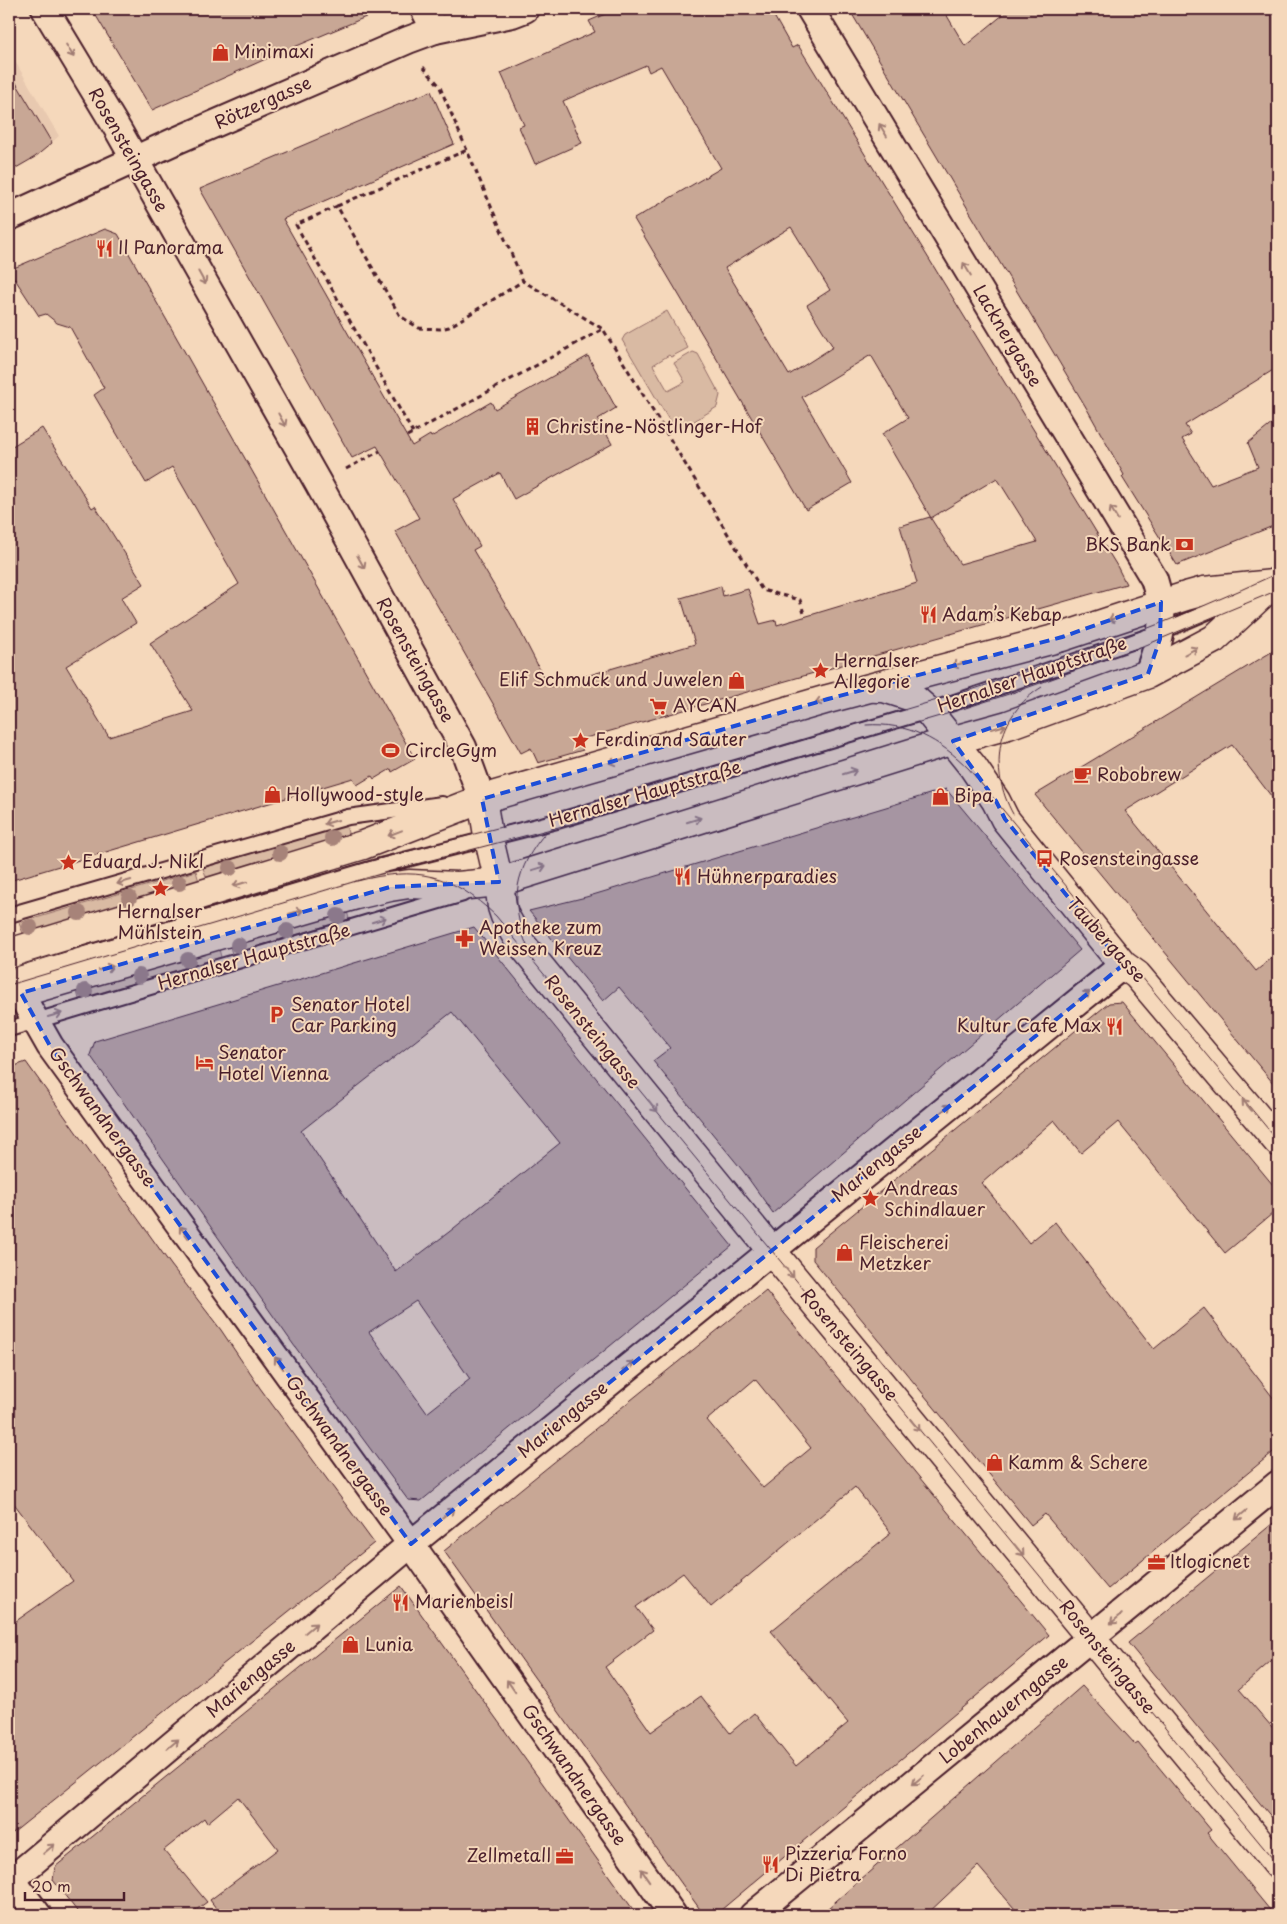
<svg xmlns="http://www.w3.org/2000/svg" width="1287" height="1924" viewBox="0 0 1287 1924" font-family="'Playpen Sans',sans-serif">
	<style>
		.built { fill: #e8c9b0 }
		.green { fill: #d9baa3; stroke: #926c67 }
		.building { fill: #c8a795; stroke: #4a1f2b; fill-rule: evenodd }
		.lines { fill: none; stroke-linecap: round; stroke-linejoin: round }
		.lane-casing { stroke: #4a1f2b; stroke-width: 18 }
		.street-casing { stroke: #4a1f2b; stroke-width: 30 }
		.secondary-casing { stroke: #4a1f2b; stroke-width: 31 }
		.path { stroke: #4a1f2b; stroke-width: 3; stroke-dasharray: 5 4; stroke-linecap: butt }
		.lane { stroke: #f5d8bb; stroke-width: 14 }
		.street { stroke: #f5d8bb; stroke-width: 26 }
		.secondary { stroke: #f5d8bb; stroke-width: 28 }
		.tram { stroke: #4a1f2b; stroke-width: 1 }
		.tree { fill: #a78379 }
		.oneway { stroke: #a07c73 }
		.marked { fill: #1d4ed8; fill-opacity: 0.2; stroke: #1d4ed8; stroke-width: 4; stroke-dasharray: 10 6; stroke-linejoin: round }
		.labels { text-anchor: middle; stroke-width: 4; stroke-linejoin: round; paint-order: stroke }
		.poi-label { font-size: 18px; fill: #4a1f2b; stroke: #f5d8bb; text-anchor: start }
		.street-label { font-size: 18px; fill: #4a1f2b; stroke: #f5d8bb }
	</style>
	<rect width="100%" height="100%" fill="#f5d8bb"/>
	<filter id="ink" filterUnits="userSpaceOnUse"><feTurbulence type="fractalNoise" baseFrequency=".02" numOctaves="2"/><feDisplacementMap in="SourceGraphic" scale="10" xChannelSelector="R" yChannelSelector="G"/><feConvolveMatrix kernelMatrix="1 2 1 2 8 2 1 2 1" color-interpolation-filters="sRGB"/></filter>
	<g filter="url(#ink)">
		<!-- built -->
		<path class="built" d="M9 51 59 136 35 157 9 172Z"/>
		<!-- green -->
		<g class="green">
			<path d="M667 311 688 348 671 357 669 355 653 365 668 391 685 382 674 363 693 352 698 354 720 395 717 407 683 428 673 427 622 340 625 335Z"/>
			<path d="M346 825 350 841 208 882 203 868Z"/>
			<path d="M196 871 200 885 24 936 19 923Z"/>
			<path d="M346 907 349 919 232 954 229 943Z"/>
			<path d="M218 945 221 957 79 999 76 988Z"/>
		</g>
		<!-- building -->
		<g class="building">
			<path d="M92 9H385L268 58 152 110Z"/>
			<path d="M617 9H770L792 48 798 45 1117 566 1126 584 579 740 583 750 538 763 531 748 521 753 395 531 419 518 377 446 352 458 200 189 431 91 454 144 283 219 412 446 430 435 431 437 491 402 495 409 588 356 616 408 598 419 612 444 514 499 500 473 453 499 480 546 473 550 516 623 549 687 695 644 681 598 721 586 723 596 748 589 760 624 776 620 777 625 917 583 900 526 930 517 960 564 1037 542 997 478 931 518 882 434 908 418 871 355 802 397 852 483 806 510 634 219 721 168 661 66 649 72 646 65 563 101 582 143 535 164 519 127 524 125 501 73 595 32 589 21ZM791 227 830 290 807 305 833 347 789 375 725 268Z"/>
			<path d="M849 9H943L965 46 1010 9H1278V367L1185 425 1191 434 1182 439 1211 485 1258 467 1248 443 1278 419V524L1177 565 1122 477 1124 475 1087 409Z"/>
			<path d="M9 71 52 143 35 157 9 172Z"/>
			<path d="M105 229 118 234 415 759 392 772 391 769 374 779 372 776 357 785 353 778 9 881V448L42 428 92 508 95 506 144 584 121 598 136 623 66 666 109 737 193 711 150 643 239 584 172 467 146 483 94 395 104 388 70 327 57 323 46 314 39 316 9 270Z"/>
			<path d="M1278 648V805L1232 745 1125 811 1256 971 1278 953V1089L1035 795Z"/>
			<path d="M946 789 1080 950 773 1213 743 1171 653 1061 670 1048 619 987 603 1001 529 911 586 897Z"/>
			<path d="M474 927 732 1246 421 1501 408 1500 293 1344 90 1055 95 1041ZM452 1012 560 1143 449 1232 396 1272 301 1131ZM416 1301 470 1379 427 1413 369 1332Z"/>
			<path d="M1122 1002 1278 1191V1209L1225 1253 1118 1122 1081 1153 1054 1120 982 1183 1029 1243 1055 1222 1154 1349 1204 1308 1278 1404V1448L1108 1589 1045 1514 1031 1525 813 1260V1247L1109 1003Z"/>
			<path d="M26 1062 171 1265 221 1330 260 1388 374 1543 9 1836V1626L73 1581 9 1497V1068Z"/>
			<path d="M766 1291 1049 1635 715 1915H704L444 1551ZM755 1379 811 1448 763 1488 707 1420ZM855 1487 891 1533 771 1631 848 1723 796 1766 754 1713 730 1733 701 1696 651 1732 605 1667 653 1630 636 1607 683 1573 711 1607Z"/>
			<path d="M1278 1519V1655L1239 1689 1278 1734V1825L1128 1643Z"/>
			<path d="M401 1586 637 1915H221L210 1900 278 1849 238 1797 207 1823 204 1818 164 1850 207 1902 189 1915H80L53 1880 55 1867Z"/>
			<path d="M1082 1686 1135 1744 1138 1742 1211 1830 1207 1833 1274 1915H1020L978 1866 926 1915H820Z"/>
		</g>
		<g class="lines">
			<defs>
				<g id="lane">
					<path d="M9 915 348 817 442 804"/>
					<path d="M9 976 384 865 557 821 928 711 1161 632 1247 595"/>
					<path d="M9 1029 463 894"/>
				</g>
				<g id="street">
					<path d="M45 9 118 130 318 483 463 747 482 799"/>
					<path d="M424 9 435 30"/>
					<path d="M810 9 1154 579C1167 621 1162 634 1148 674"/>
					<path d="M9 217 173 142 408 40 435 30 512 14 525 9"/>
					<path d="M9 974 50 1046 411 1544 673 1915"/>
					<path d="M9 1876 38 1915"/>
					<path d="M9 1882 411 1544 1123 965"/>
					<path d="M753 1915 1278 1484"/>
				</g>
				<g id="secondary">
					<path d="M876 688H884L912 697 928 711 973 767 996 801 1005 819 1123 965 1137 975 1278 1142"/>
					<path d="M482 799 488 835 499 882 502 907 505 916 519 941 771 1250 1278 1865"/>
					<path d="M9 953 363 845 482 799 828 699 1062 637 1186 596 1204 591 1273 584"/>
					<path d="M9 996 356 895 390 887 409 884 458 886 499 882 940 744 1008 725 1148 674 1214 639 1273 584 1278 581"/>
				</g>
			</defs>
			<!-- lane casing -->
			<use href="#lane" class="lane-casing"/>
			<!-- street casing -->
			<use href="#street" class="street-casing"/>
			<!-- secondary casing -->
			<use href="#secondary" class="secondary-casing"/>
			<!-- path -->
			<g class="path">
				<path d="M423 67 439 85 523 281 603 329 762 590 800 600 805 617"/>
				<path d="M337 206 467 150"/>
				<path d="M413 433 296 225 337 206 400 316 419 328 440 329 449 327 523 281"/>
				<path d="M407 436 603 329"/>
				<path d="M346 469 380 451"/>
			</g>
			<!-- lane -->
			<use href="#lane" class="lane"/>
			<!-- street -->
			<use href="#street" class="street"/>
			<!-- secondary -->
			<use href="#secondary" class="secondary"/>
			<!-- tram -->
			<g class="tram">
				<path d="M866 725C908 722 940 740 969 769L1278 1141"/>
				<path d="M1013 814C988 769 996 715 1042 687"/>
				<path d="M397 869 578 822 950 713 1018 691 1146 645 1278 590"/>
				<path d="M357 881C417 866 451 873 496 916L1278 1865"/>
				<path d="M528 948C508 902 515 868 547 831"/>
				<path d="M9 969 348 867 574 808 974 689C1077 656 1180 619 1278 573"/>
				<path d="M9 985 363 879"/>
			</g>
		</g>
		<!-- trees -->
		<g class="tree">
			<circle cx="332" cy="838" r="8"/>
			<circle cx="280" cy="853" r="8"/>
			<circle cx="230" cy="868" r="8"/>
			<circle cx="179" cy="883" r="8"/>
			<circle cx="129" cy="898" r="8"/>
			<circle cx="79" cy="913" r="8"/>
			<circle cx="338" cy="916" r="8"/>
			<circle cx="30" cy="927" r="8"/>
			<circle cx="287" cy="931" r="8"/>
			<circle cx="238" cy="945" r="8"/>
			<circle cx="188" cy="960" r="8"/>
			<circle cx="139" cy="976" r="8"/>
			<circle cx="85" cy="991" r="8"/>
		</g>
		<!-- one-way arrows -->
		<defs><path id="oneway-shaft" d="M-6 0H5M1.5-3L5.5 0L1.5 3" fill="none" stroke-width="1.6" stroke-linecap="round" stroke-linejoin="round" transform="scale(1.25)"/></defs>
		<g class="oneway">
			<use href="#oneway-shaft" transform="translate(70 51) rotate(59)"/>
			<use href="#oneway-shaft" transform="translate(883 130) rotate(-121)"/>
			<use href="#oneway-shaft" transform="translate(967 269) rotate(-121)"/>
			<use href="#oneway-shaft" transform="translate(202 278) rotate(61)"/>
			<use href="#oneway-shaft" transform="translate(282 420) rotate(61)"/>
			<use href="#oneway-shaft" transform="translate(1114 513) rotate(-121)"/>
			<use href="#oneway-shaft" transform="translate(361 562) rotate(61)"/>
			<use href="#oneway-shaft" transform="translate(1115 618) rotate(161)"/>
			<use href="#oneway-shaft" transform="translate(1191 651) rotate(-28)"/>
			<use href="#oneway-shaft" transform="translate(959 664) rotate(165)"/>
			<use href="#oneway-shaft" transform="translate(822 701) rotate(164)"/>
			<use href="#oneway-shaft" transform="translate(999 727) rotate(-16)"/>
			<use href="#oneway-shaft" transform="translate(616 761) rotate(164)"/>
			<use href="#oneway-shaft" transform="translate(850 772) rotate(-17)"/>
			<use href="#oneway-shaft" transform="translate(694 820) rotate(-17)"/>
			<use href="#oneway-shaft" transform="translate(331 822) rotate(164)"/>
			<use href="#oneway-shaft" transform="translate(395 833) rotate(159)"/>
			<use href="#oneway-shaft" transform="translate(539 868) rotate(-17)"/>
			<use href="#oneway-shaft" transform="translate(124 882) rotate(164)"/>
			<use href="#oneway-shaft" transform="translate(240 884) rotate(163)"/>
			<use href="#oneway-shaft" transform="translate(296 912) rotate(-16)"/>
			<use href="#oneway-shaft" transform="translate(379 920) rotate(-17)"/>
			<use href="#oneway-shaft" transform="translate(106 968) rotate(-16)"/>
			<use href="#oneway-shaft" transform="translate(1084 996) rotate(-39)"/>
			<use href="#oneway-shaft" transform="translate(55 1015) rotate(-16)"/>
			<use href="#oneway-shaft" transform="translate(1247 1105) rotate(-130)"/>
			<use href="#oneway-shaft" transform="translate(653 1106) rotate(51)"/>
			<use href="#oneway-shaft" transform="translate(945 1109) rotate(-39)"/>
			<use href="#oneway-shaft" transform="translate(184 1232) rotate(-126)"/>
			<use href="#oneway-shaft" transform="translate(789 1272) rotate(50)"/>
			<use href="#oneway-shaft" transform="translate(279 1363) rotate(-126)"/>
			<use href="#oneway-shaft" transform="translate(628 1366) rotate(-39)"/>
			<use href="#oneway-shaft" transform="translate(915 1425) rotate(50)"/>
			<use href="#oneway-shaft" transform="translate(448 1513) rotate(-39)"/>
			<use href="#oneway-shaft" transform="translate(1241 1515) rotate(140)"/>
			<use href="#oneway-shaft" transform="translate(1019 1550) rotate(50)"/>
			<use href="#oneway-shaft" transform="translate(1116 1619) rotate(140)"/>
			<use href="#oneway-shaft" transform="translate(311 1628) rotate(-40)"/>
			<use href="#oneway-shaft" transform="translate(511 1686) rotate(-125)"/>
			<use href="#oneway-shaft" transform="translate(173 1744) rotate(-40)"/>
			<use href="#oneway-shaft" transform="translate(918 1780) rotate(141)"/>
			<use href="#oneway-shaft" transform="translate(49 1849) rotate(-40)"/>
			<use href="#oneway-shaft" transform="translate(645 1875) rotate(-125)"/>
		</g>
	</g>
	<!-- marked area -->
	<path class="marked" d="M1161 602 1160 639 1148 674 953 741 996 801 1005 819 1123 965 411 1544 50 1046 21 993 390 887 499 882 482 799 828 699 1062 637Z"/>
	<!-- icons -->
	<defs>
		<symbol id="shop-bare" viewBox="-9 -9 18 18"><path d="M-5-2.5h2.3a2.7 3.5 0 0 1 5.4 0H5L5.5 6h-11ZM-1.5-2.5h3a1.5 2.3 0 0 0-3 0Z" fill="#c8321e" stroke="#f5d8bb" stroke-width="2.5" paint-order="stroke"/></symbol>
		<symbol id="restaurant-bare" viewBox="-9 -9 18 18"><path d="M-5-6h1v4h1v-4h1v4h1v-4h1v5L-1.5 .5V6h-2V.5L-5-1ZM5-6V6H3V1.5H1.5Q1.5-4 5-6Z" fill="#c8321e" stroke="#f5d8bb" stroke-width="2.5" paint-order="stroke"/></symbol>
		<symbol id="building-bare" viewBox="-9 -9 18 18"><path d="M-4-6H4V6H1V3H-1V6H-4ZM-2.5-4.3h1.7v1.8h-1.7ZM.8-4.3h1.7v1.8H.8ZM-2.5-1h1.7V.8h-1.7ZM.8-1h1.7V.8H.8Z" fill="#c8321e" stroke="#f5d8bb" stroke-width="2.5" paint-order="stroke"/></symbol>
		<symbol id="bank-bare" viewBox="-9 -9 18 18"><path d="M-6-4H6V4H-6ZM0-2.3a2.3 2.3 0 1 0 0 4.6a2.3 2.3 0 1 0 0-4.6Z" fill="#c8321e" stroke="#f5d8bb" stroke-width="2.5" paint-order="stroke"/></symbol>
		<symbol id="sight-bare" viewBox="-9 -9 18 18"><path d="M0-6L1.8-2.2L6-1.7L2.9 1.2L3.7 5.4L0 3.3L-3.7 5.4L-2.9 1.2L-6-1.7L-1.8-2.2Z" fill="#c8321e" stroke="#f5d8bb" stroke-width="2.5" paint-order="stroke"/></symbol>
		<symbol id="supermarket-bare" viewBox="-9 -9 18 18"><path d="M-6-5.5h2.5l.6 2H6L4.5 2H-2.5L-4.4-4H-6ZM-1.5 3.2a1.3 1.3 0 1 0 .1 0ZM3 3.2a1.3 1.3 0 1 0 .1 0Z" fill="#c8321e" stroke="#f5d8bb" stroke-width="2.5" paint-order="stroke"/></symbol>
		<symbol id="stadium-bare" viewBox="-9 -9 18 18"><path d="M0-5a6.5 5 0 1 0 0 10a6.5 5 0 1 0 0-10ZM-3.5-1.8h7v3.6h-7Z" fill="#c8321e" stroke="#f5d8bb" stroke-width="2.5" paint-order="stroke"/></symbol>
		<symbol id="cafe-bare" viewBox="-9 -9 18 18"><path d="M-5.5-4.5H6V0H3Q3 3.5 0 3.5H-2.5Q-5.5 3.5-5.5 0ZM3-3.2v2h1.7v-2ZM-6 4.5H4V6H-6Z" fill="#c8321e" stroke="#f5d8bb" stroke-width="2.5" paint-order="stroke"/></symbol>
		<symbol id="bus-bare" viewBox="-9 -9 18 18"><path d="M-5-6H5V4H4V6H2V4H-2V6H-4V4H-5ZM-3.5-4V0h7V-4ZM-3.5 1.2v1.5H-2V1.2ZM2 1.2v1.5H3.5V1.2Z" fill="#c8321e" stroke="#f5d8bb" stroke-width="2.5" paint-order="stroke"/></symbol>
		<symbol id="pharmacy-bare" viewBox="-9 -9 18 18"><path d="M-2-6h4v4h4v4h-4v4h-4v-4h-4v-4h4Z" fill="#c8321e" stroke="#f5d8bb" stroke-width="2.5" paint-order="stroke"/></symbol>
		<symbol id="parking-bare" viewBox="-9 -9 18 18"><path d="M-3.5-5.5H1a3.5 3.5 0 0 1 0 7H-1V5.5H-3.5ZM-1-3.4V-.6H.8a1.4 1.4 0 0 0 0-2.8Z" fill="#c8321e" stroke="#f5d8bb" stroke-width="2.5" paint-order="stroke"/></symbol>
		<symbol id="hotel-bare" viewBox="-9 -9 18 18"><path d="M-6-4.5h1.5V1H6V5H4.5V3h-9V5H-6ZM-4 0a1.8 1.8 0 1 1 3.6 0ZM.5 0V-2.5h3Q6-2.5 6 0Z" fill="#c8321e" stroke="#f5d8bb" stroke-width="2.5" paint-order="stroke"/></symbol>
		<symbol id="office-bare" viewBox="-9 -9 18 18"><path d="M-6-3h4V-5.5h4V-3h4V5H-6ZM-1-4.5V-3h2v-1.5ZM-6 0V1H6V0Z" fill="#c8321e" stroke="#f5d8bb" stroke-width="2.5" paint-order="stroke"/></symbol>
	</defs>
	<g fill-rule="evenodd">
		<use href="#shop-bare" x="208" y="40" width="25" height="25"/>
		<use href="#restaurant-bare" x="92" y="236" width="25" height="25"/>
		<use href="#building-bare" x="520" y="414" width="25" height="25"/>
		<use href="#bank-bare" x="1172" y="532" width="25" height="25"/>
		<use href="#restaurant-bare" x="916" y="602" width="25" height="25"/>
		<use href="#sight-bare" x="808" y="658" width="25" height="25"/>
		<use href="#shop-bare" x="724" y="668" width="25" height="25"/>
		<use href="#supermarket-bare" x="646" y="694" width="25" height="25"/>
		<use href="#sight-bare" x="568" y="728" width="25" height="25"/>
		<use href="#stadium-bare" x="378" y="738" width="25" height="25"/>
		<use href="#cafe-bare" x="1070" y="762" width="25" height="25"/>
		<use href="#shop-bare" x="260" y="782" width="25" height="25"/>
		<use href="#shop-bare" x="928" y="784" width="25" height="25"/>
		<use href="#bus-bare" x="1032" y="846" width="25" height="25"/>
		<use href="#sight-bare" x="56" y="850" width="25" height="25"/>
		<use href="#restaurant-bare" x="670" y="864" width="25" height="25"/>
		<use href="#sight-bare" x="148" y="876" width="25" height="25"/>
		<use href="#pharmacy-bare" x="452" y="926" width="25" height="25"/>
		<use href="#parking-bare" x="264" y="1002" width="25" height="25"/>
		<use href="#restaurant-bare" x="1102" y="1014" width="25" height="25"/>
		<use href="#hotel-bare" x="192" y="1050" width="25" height="25"/>
		<use href="#sight-bare" x="858" y="1186" width="25" height="25"/>
		<use href="#shop-bare" x="832" y="1240" width="25" height="25"/>
		<use href="#shop-bare" x="982" y="1450" width="25" height="25"/>
		<use href="#office-bare" x="1144" y="1550" width="25" height="25"/>
		<use href="#restaurant-bare" x="388" y="1590" width="25" height="25"/>
		<use href="#shop-bare" x="338" y="1632" width="25" height="25"/>
		<use href="#office-bare" x="552" y="1844" width="25" height="25"/>
		<use href="#restaurant-bare" x="758" y="1852" width="25" height="25"/>
	</g>
	<g class="labels">
		<!-- poi labels -->
		<g class="poi-label">
			<text x="234" y="58">Minimaxi</text>
			<text x="118" y="254">Il Panorama</text>
			<text x="546" y="433">Christine-Nöstlinger-Hof</text>
			<text x="1171" y="551" text-anchor="end">BKS Bank</text>
			<text x="942" y="621">Adam’s Kebap</text>
			<text x="834" y="667">Hernalser<tspan x="834" dy="21">Allegorie</tspan></text>
			<text x="723" y="686" text-anchor="end">Elif Schmuck und Juwelen</text>
			<text x="673" y="712">AYCAN</text>
			<text x="595" y="746">Ferdinand Sauter</text>
			<text x="405" y="757">CircleGym</text>
			<text x="1097" y="781">Robobrew</text>
			<text x="286" y="801">Hollywood-style</text>
			<text x="954" y="802">Bipa</text>
			<text x="1059" y="865">Rosensteingasse</text>
			<text x="82" y="868">Eduard J. Nikl</text>
			<text x="697" y="883">Hühnerparadies</text>
			<text x="160" y="918" text-anchor="middle">Hernalser<tspan x="160" dy="21">Mühlstein</tspan></text>
			<text x="479" y="934">Apotheke zum<tspan x="479" dy="21">Weissen Kreuz</tspan></text>
			<text x="291" y="1011">Senator Hotel<tspan x="291" dy="21">Car Parking</tspan></text>
			<text x="1101" y="1032" text-anchor="end">Kultur Cafe Max</text>
			<text x="218" y="1059">Senator<tspan x="218" dy="21">Hotel Vienna</tspan></text>
			<text x="884" y="1195">Andreas<tspan x="884" dy="21">Schindlauer</tspan></text>
			<text x="859" y="1249">Fleischerei<tspan x="859" dy="21">Metzker</tspan></text>
			<text x="1008" y="1469">Kamm &amp; Schere</text>
			<text x="1170" y="1568">Itlogicnet</text>
			<text x="415" y="1608">Marienbeisl</text>
			<text x="365" y="1651">Lunia</text>
			<text x="785" y="1860">Pizzeria Forno<tspan x="785" dy="21">Di Pietra</tspan></text>
			<text x="551" y="1862" text-anchor="end">Zellmetall</text>
		</g>
		<!-- street labels -->
		<g class="street-label">
			<text transform="translate(263 103) rotate(-24)" y="6">Rötzergasse</text>
			<text transform="translate(128 150) rotate(60)" y="6">Rosensteingasse</text>
			<text transform="translate(1007 336) rotate(59)" y="6">Lacknergasse</text>
			<text transform="translate(415 660) rotate(61)" y="6">Rosensteingasse</text>
			<text transform="translate(1032 675) rotate(-19)" y="6">Hernalser Hauptstraße</text>
			<text transform="translate(645 794) rotate(-16)" y="6">Hernalser Hauptstraße</text>
			<text transform="translate(1106 940) rotate(48)" y="6">Taubergasse</text>
			<text transform="translate(254 957) rotate(-16)" y="6">Hernalser Hauptstraße</text>
			<text transform="translate(592 1032) rotate(51)" y="6">Rosensteingasse</text>
			<text transform="translate(102 1117) rotate(54)" y="6">Gschwandnergasse</text>
			<text transform="translate(877 1164) rotate(-39)" y="6">Mariengasse</text>
			<text transform="translate(849 1345) rotate(50)" y="6">Rosensteingasse</text>
			<text transform="translate(563 1420) rotate(-39)" y="6">Mariengasse</text>
			<text transform="translate(339 1446) rotate(54)" y="6">Gschwandnergasse</text>
			<text transform="translate(1107 1657) rotate(51)" y="6">Rosensteingasse</text>
			<text transform="translate(251 1679) rotate(-40)" y="6">Mariengasse</text>
			<text transform="translate(1004 1710) rotate(-39)" y="6">Lobenhauerngasse</text>
			<text transform="translate(574 1775) rotate(55)" y="6">Gschwandnergasse</text>
		</g>
	</g>
	<!-- margin -->
	<rect width="1287" height="1924" fill="none" stroke="#f5d8bb" stroke-width="30"/>
	<rect x="15" y="15" width="1257" height="1894" fill="none" stroke="#4a1f2b" stroke-width="2" filter="url(#ink)"/>
	<!-- scale -->
	<path d="M25 1892v8h99v-8" fill="none" stroke="#4a1f2b" stroke-width="2.5"/>
	<text x="32" y="1892" font-size="15" fill="#4a1f2b" stroke="#f5d8bb" stroke-width="4" paint-order="stroke">20 m</text>
</svg>
